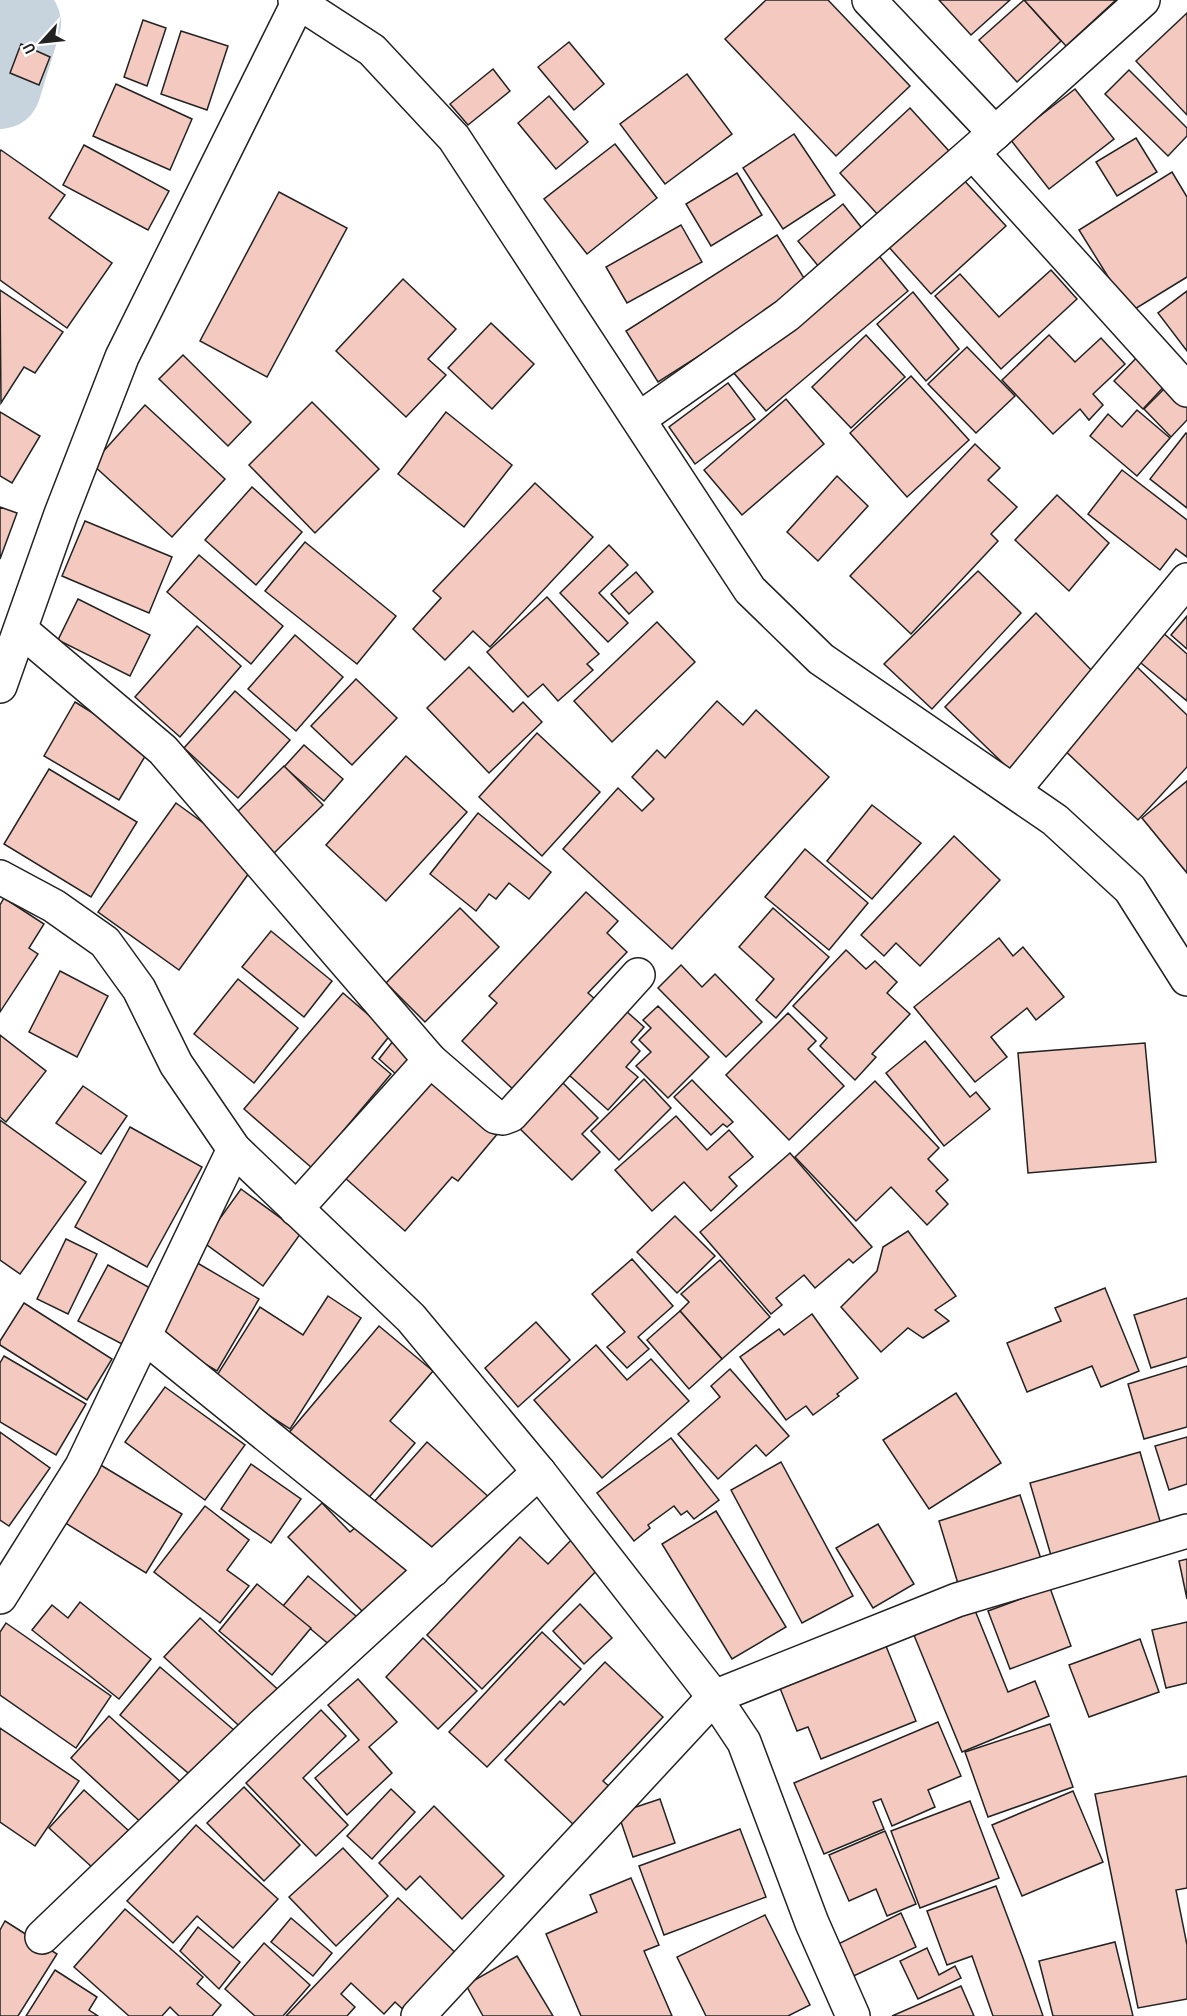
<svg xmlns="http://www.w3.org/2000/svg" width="1187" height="2016" viewBox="0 0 1187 2016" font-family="'Archivo Narrow',sans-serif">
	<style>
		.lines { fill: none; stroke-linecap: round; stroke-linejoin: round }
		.river { stroke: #c7d3dd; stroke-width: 82 }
		.building { fill: #f3c9c0; stroke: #222; stroke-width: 1.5 }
		.street-casing { stroke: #222; stroke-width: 36 }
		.highway-casing { stroke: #222; stroke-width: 36 }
		.street { stroke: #fff; stroke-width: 33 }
		.highway { stroke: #fff; stroke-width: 33 }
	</style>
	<rect width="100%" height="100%" fill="#fff"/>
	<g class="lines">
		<!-- river -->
		<path class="river" d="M0 88 20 23"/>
	</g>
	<!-- building -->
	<g class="building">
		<path d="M766 0H828L910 86 836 156 725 39Z"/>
		<path d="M939 0H1010L971 35Z"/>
		<path d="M1024 0H1116L1066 46Z"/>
		<path d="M1024 0 1061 41 1017 82 979 40Z"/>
		<path d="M1187 13V115L1136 61Z"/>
		<path d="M143 20 166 28 147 86 124 77Z"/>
		<path d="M181 31 228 46 207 110 161 94Z"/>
		<path d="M569 42 604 84 574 110 538 67Z"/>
		<path d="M21 44 50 57 39 85 10 73Z"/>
		<path d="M493 69 510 91 468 125 450 104Z"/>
		<path d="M1129 70 1187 128V136L1168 156 1105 94Z"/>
		<path d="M687 74 732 134 665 184 620 124Z"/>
		<path d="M116 84 192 119 170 170 93 136Z"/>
		<path d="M1075 89 1114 139 1049 189 1010 139Z"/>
		<path d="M549 96 588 142 556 169 518 123Z"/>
		<path d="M910 108 949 151 879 216 840 173Z"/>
		<path d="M794 134 835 195 783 229 743 168Z"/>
		<path d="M1136 138 1157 172 1117 196 1096 162Z"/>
		<path d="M615 144 657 198 587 254 544 199Z"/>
		<path d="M84 145 169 191 148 230 63 185Z"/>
		<path d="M1 150 65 195 49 218 112 263 67 328 0 280V152Z"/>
		<path d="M1172 172 1187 197V277L1130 312 1079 230Z"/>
		<path d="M737 173 762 215 711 246 686 204Z"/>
		<path d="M961 177 1006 226 931 294 887 245Z"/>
		<path d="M279 192 347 228 267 377 200 341Z"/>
		<path d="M843 204 868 236 823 272 798 241Z"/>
		<path d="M681 225 702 262 627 303 606 267Z"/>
		<path d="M777 235 809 286 658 382 626 331Z"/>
		<path d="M875 251 908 291 766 411 733 372Z"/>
		<path d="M1051 270 1077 299 1001 369 935 296 960 274 999 317Z"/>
		<path d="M403 279 456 329 428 359 446 375 406 417 336 351Z"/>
		<path d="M0 290 63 332 35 373 24 367 1 403Z"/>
		<path d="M1187 291V351L1158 313Z"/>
		<path d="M913 292 959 349 926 381 877 324Z"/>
		<path d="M491 323 534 364 492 409 448 368Z"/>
		<path d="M866 335 905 377 851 428 812 387Z"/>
		<path d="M1049 335 1075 362 1101 338 1125 364 1093 394 1103 405 1089 420 1080 409 1053 434 1002 380Z"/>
		<path d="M967 347 1015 396 976 433 928 384Z"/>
		<path d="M1144 350 1172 378 1143 409 1114 381Z"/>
		<path d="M183 355 251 422 228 446 159 379Z"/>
		<path d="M911 376 969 440 907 497 850 433Z"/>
		<path d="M1173 380 1187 395V420L1171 437 1144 409Z"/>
		<path d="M728 383 755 419 695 464 669 427Z"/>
		<path d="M786 399 824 444 742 515 704 470Z"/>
		<path d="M312 402 379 469 315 533 249 465Z"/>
		<path d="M145 405 225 479 172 537 92 464Z"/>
		<path d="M1137 410 1170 438 1137 476 1090 436 1108 414 1122 427Z"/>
		<path d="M0 412 40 436 12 483 0 476Z"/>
		<path d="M446 412 512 465 464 527 398 474Z"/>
		<path d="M1186 433 1187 434V508L1150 479Z"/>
		<path d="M975 444 1000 468 988 480 1017 507 991 534 998 541 911 634 850 576Z"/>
		<path d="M1122 470 1187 520V557L1176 549 1160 570 1088 514Z"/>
		<path d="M837 476 868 506 818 561 787 532Z"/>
		<path d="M535 483 593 537 490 647 473 631 445 660 413 629 441 598 433 591Z"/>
		<path d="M252 487 302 532 256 585 205 540Z"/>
		<path d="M1057 495 1109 543 1069 591 1015 540Z"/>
		<path d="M0 507 17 513 0 559Z"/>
		<path d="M85 521 172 557 149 613 62 576Z"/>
		<path d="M305 542 396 616 357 664 265 591Z"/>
		<path d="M609 545 628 565 599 593 628 623 608 642 560 593Z"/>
		<path d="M199 555 283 626 251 664 167 592Z"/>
		<path d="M978 571 1021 613 932 709 884 664Z"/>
		<path d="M636 572 653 592 629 614 611 594Z"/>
		<path d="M547 597 599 654 587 664 593 670 558 701 543 684 528 697 487 652Z"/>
		<path d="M78 599 150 635 130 676 58 640Z"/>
		<path d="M1036 613 1098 677 1011 771 945 707Z"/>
		<path d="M1187 616V649L1171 635Z"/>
		<path d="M657 622 695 662 612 742 574 701Z"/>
		<path d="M197 626 241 666 180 737 135 697Z"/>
		<path d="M1161 631 1187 654V701L1136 659Z"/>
		<path d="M295 635 343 677 296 731 248 689Z"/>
		<path d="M1135 665 1187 715V767L1138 820 1059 745Z"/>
		<path d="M469 667 513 712 523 702 542 722 489 773 427 708Z"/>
		<path d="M356 679 397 718 352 765 311 726Z"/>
		<path d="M235 691 290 740 238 798 184 748Z"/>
		<path d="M717 701 743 725 756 710 829 777 672 949 563 849 618 788 642 811 654 799 632 777 657 750 665 758Z"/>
		<path d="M75 702 150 748 119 800 44 756Z"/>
		<path d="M537 733 600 792 542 856 479 797Z"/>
		<path d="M304 745 343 779 324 801 284 767Z"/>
		<path d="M406 756 467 812 386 901 326 845Z"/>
		<path d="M284 766 323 805 272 855 233 816Z"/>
		<path d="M49 769 137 822 91 897 4 844Z"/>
		<path d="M1187 781V873L1142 818Z"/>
		<path d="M176 803 257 862 179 970 98 912Z"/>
		<path d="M872 805 921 843 872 899 827 861Z"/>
		<path d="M478 813 551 872 529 899 509 883 496 899 489 894 476 911 430 874Z"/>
		<path d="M954 836 1000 880 920 966 896 943 884 956 861 935Z"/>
		<path d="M805 849 868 903 829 950 765 897Z"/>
		<path d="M586 892 618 921 607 933 627 952 588 993 603 1006 519 1095 462 1041 497 1003 489 996Z"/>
		<path d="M4 898 44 924 29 948 38 954 0 1012V905Z"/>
		<path d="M460 908 499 947 425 1022 386 983Z"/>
		<path d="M773 908 829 957 776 1018 756 1000 774 979 739 947Z"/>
		<path d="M271 931 332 981 304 1017 242 967Z"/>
		<path d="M999 938 1013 956 1023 947 1064 997 1036 1020 1027 1008 991 1037 1007 1057 975 1082 914 1007Z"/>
		<path d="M846 950 866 969 875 961 897 982 887 993 910 1014 872 1054 876 1057 855 1080 820 1046 827 1038 793 1006Z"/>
		<path d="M681 965 702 987 715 974 762 1022 726 1057 658 988Z"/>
		<path d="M60 971 108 996 77 1057 29 1032Z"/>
		<path d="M238 979 298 1028 254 1083 194 1034Z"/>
		<path d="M343 993 391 1034 372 1058 391 1074 312 1168 244 1109Z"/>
		<path d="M658 1006 709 1057 668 1098 636 1066 651 1052 639 1040 651 1028 643 1020Z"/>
		<path d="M625 1010 644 1027 631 1042 640 1051 626 1067 638 1077 608 1110 559 1066Z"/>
		<path d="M788 1013 816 1041 808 1049 844 1086 789 1140 726 1075Z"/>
		<path d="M0 1035 46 1071 6 1122 0 1117Z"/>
		<path d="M397 1036 421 1056 398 1076 379 1059Z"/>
		<path d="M925 1041 970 1097 976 1092 990 1109 944 1146 886 1073Z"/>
		<path d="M1145 1043 1156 1162 1028 1173 1018 1053Z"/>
		<path d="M434 1074 499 1132 458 1181 452 1177 405 1231 344 1177Z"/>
		<path d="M554 1074 598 1118 582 1134 600 1152 572 1180 510 1119Z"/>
		<path d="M644 1079 671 1108 619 1160 591 1131Z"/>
		<path d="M692 1080 733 1122 727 1127 723 1124 711 1135 674 1097Z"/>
		<path d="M875 1081 939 1148 928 1159 948 1180 936 1191 948 1204 927 1225 891 1187 856 1221 795 1157Z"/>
		<path d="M83 1086 127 1116 101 1154 56 1123Z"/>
		<path d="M676 1116 707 1150 729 1130 753 1157 729 1177 737 1186 711 1211 684 1182 652 1211 615 1170Z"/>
		<path d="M0 1120 86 1182 20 1274 0 1260Z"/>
		<path d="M130 1127 202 1167 147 1267 75 1227Z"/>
		<path d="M790 1153 872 1247 853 1263 849 1259 815 1288 804 1275 776 1298 782 1305 771 1314 700 1232Z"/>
		<path d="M241 1189 301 1233 263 1286 203 1242Z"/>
		<path d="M675 1216 715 1256 677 1293 637 1252Z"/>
		<path d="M908 1231 956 1296 935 1310 949 1321 923 1338 908 1328 881 1352 841 1307 877 1271 883 1247Z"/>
		<path d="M66 1239 97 1254 68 1314 37 1299Z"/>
		<path d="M632 1259 673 1306 638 1337 649 1349 627 1368 607 1347 625 1332 592 1294Z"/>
		<path d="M720 1260 770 1317 722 1359 680 1311 689 1302 681 1294Z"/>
		<path d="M194 1261 259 1299 217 1371 152 1333Z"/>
		<path d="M108 1265 152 1289 122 1344 78 1321Z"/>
		<path d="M1105 1288 1139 1371 1101 1387 1092 1366 1027 1392 1007 1343 1061 1321 1055 1308Z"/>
		<path d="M328 1296 361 1318 290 1429 214 1380 260 1307 303 1335Z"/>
		<path d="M1187 1298V1357L1151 1368 1134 1315Z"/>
		<path d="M24 1303 112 1359 87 1400 0 1345V1341Z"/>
		<path d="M680 1311 722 1359 689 1389 647 1340Z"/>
		<path d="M812 1314 858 1378 837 1394 839 1396 813 1415 806 1406 786 1420 740 1357 779 1329 784 1335Z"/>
		<path d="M536 1322 570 1360 518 1407 485 1368Z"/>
		<path d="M379 1326 433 1371 390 1421 415 1443 366 1501 287 1435Z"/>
		<path d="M596 1345 627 1380 651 1359 689 1401 602 1478 534 1400Z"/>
		<path d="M4 1356 86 1404 56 1455 0 1422V1363Z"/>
		<path d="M1187 1366V1427L1144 1439 1128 1384Z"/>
		<path d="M730 1369 789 1436 766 1456 756 1445 718 1479 678 1434 720 1397 711 1386Z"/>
		<path d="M165 1387 245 1445 205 1500 125 1442Z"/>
		<path d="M956 1393 1001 1463 929 1509 883 1440Z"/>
		<path d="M0 1432 50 1468 9 1526 0 1520Z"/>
		<path d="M1187 1437V1484L1169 1490 1155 1446Z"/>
		<path d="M671 1438 719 1500 694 1519 687 1511 681 1515 674 1506 648 1525 650 1528 634 1541 597 1493Z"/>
		<path d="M427 1442 490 1498 437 1559 373 1503Z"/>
		<path d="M1140 1452 1162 1528 1052 1559 1030 1483Z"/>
		<path d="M94 1461 182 1514 146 1573 59 1519Z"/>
		<path d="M781 1462 853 1596 802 1623 731 1490Z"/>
		<path d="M251 1464 301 1499 271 1543 221 1509Z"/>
		<path d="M1020 1495 1042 1562 959 1587 939 1521Z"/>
		<path d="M322 1503 350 1532 363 1521 416 1575 370 1619 288 1537Z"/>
		<path d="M205 1506 249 1540 227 1570 249 1586 220 1623 154 1572Z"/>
		<path d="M716 1511 786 1627 732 1659 662 1544Z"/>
		<path d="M878 1524 914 1584 873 1608 836 1548Z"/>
		<path d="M520 1537 548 1564 574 1537 602 1565 482 1689 427 1635Z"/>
		<path d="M1187 1559V1599L1179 1561Z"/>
		<path d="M308 1576 362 1621 337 1651 283 1606Z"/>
		<path d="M257 1584 311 1628 272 1675 219 1631Z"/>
		<path d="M1050 1588 1071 1646 1010 1669 988 1611Z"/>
		<path d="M80 1602 151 1659 119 1699 32 1630 52 1605 68 1618Z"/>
		<path d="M972 1603 1008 1692 1035 1681 1049 1716 962 1752 911 1628Z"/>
		<path d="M580 1604 612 1638 584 1664 553 1631Z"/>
		<path d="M200 1618 284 1695 248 1734 164 1657Z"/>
		<path d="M1187 1622V1683L1166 1688 1152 1630Z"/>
		<path d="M6 1623 111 1696 76 1748 0 1695V1632Z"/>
		<path d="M542 1632 581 1669 487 1767 449 1732Z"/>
		<path d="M882 1636 916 1721 821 1759 808 1727 797 1731 776 1678Z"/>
		<path d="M423 1638 477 1691 438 1729 386 1677Z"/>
		<path d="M1140 1639 1159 1692 1089 1717 1069 1665Z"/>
		<path d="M605 1662 663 1717 603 1781 611 1788 575 1826 505 1760 560 1701 564 1705Z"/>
		<path d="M160 1667 241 1736 201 1784 120 1715Z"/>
		<path d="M358 1679 397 1722 369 1747 392 1773 347 1815 315 1778 359 1740 328 1705Z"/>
		<path d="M321 1710 346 1736 303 1778 348 1825 316 1856 246 1783Z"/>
		<path d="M109 1716 185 1786 147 1828 71 1758Z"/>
		<path d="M938 1722 961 1776 928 1790 935 1807 892 1826 881 1799 873 1802 884 1829 824 1854 794 1783Z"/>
		<path d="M1050 1724 1073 1787 988 1817 965 1752Z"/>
		<path d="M0 1728 79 1781 35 1846 0 1822Z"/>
		<path d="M1187 1776V1888L1176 1890 1187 1945V1999L1138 2008 1095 1794Z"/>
		<path d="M244 1787 300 1845 264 1881 207 1823Z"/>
		<path d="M391 1789 415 1812 372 1859 347 1836Z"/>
		<path d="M84 1790 129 1831 94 1869 49 1828Z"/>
		<path d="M1073 1791 1103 1862 1022 1896 992 1825Z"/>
		<path d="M660 1799 675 1843 633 1857 618 1813Z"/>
		<path d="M970 1801 999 1878 920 1908 891 1831Z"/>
		<path d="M434 1806 504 1876 462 1919 420 1876 406 1890 379 1863Z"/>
		<path d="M196 1825 278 1899 233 1948 197 1916 173 1943 127 1901Z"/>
		<path d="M740 1829 766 1897 664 1935 639 1866Z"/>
		<path d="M885 1831 916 1904 887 1916 876 1889 849 1901 829 1855Z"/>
		<path d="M343 1848 388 1896 336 1946 289 1897Z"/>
		<path d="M631 1878 659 1945 644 1951 672 2016H581L546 1934 597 1912 590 1895Z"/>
		<path d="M996 1886 1023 1958 1043 2016H993L972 1956 947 1965 927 1911Z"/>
		<path d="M398 1898 461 1958 408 2014 395 2002 384 2014 351 1983 341 1994 355 2007 347 2016H286Z"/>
		<path d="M125 1909 203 1977 197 1984 221 2005 212 2016H179L170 2007 162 2016H129L74 1967Z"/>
		<path d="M901 1913 916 1947 845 1980 830 1948Z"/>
		<path d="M765 1915 810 2005 788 2016H706L677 1957Z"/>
		<path d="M291 1918 332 1953 313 1976 271 1942Z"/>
		<path d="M5 1921 57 1954 18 2016H0V1930Z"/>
		<path d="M198 1927 240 1962 219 1989 180 1951Z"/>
		<path d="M1115 1942 1133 2016H1053L1039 1961Z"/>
		<path d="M264 1943 310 1985 283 2016H255L225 1989Z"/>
		<path d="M927 1948 939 1975 955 1966 961 1978 918 1999 900 1961Z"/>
		<path d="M517 1956 553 2016H483L466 1985Z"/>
		<path d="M55 1970 97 1997 89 2010 98 2016H26Z"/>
		<path d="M961 1986 974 2016H892Z"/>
	</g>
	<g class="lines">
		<defs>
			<g id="street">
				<path d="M995 133 1143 0"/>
				<path d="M973 153 1187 390"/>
				<path d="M639 419 787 315 995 133 869 0"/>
				<path d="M21 630 163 750 430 1060 496 1117 503 1118 511 1115 638 975"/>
				<path d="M0 686 61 514 122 357 299 1"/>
				<path d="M1014 790 1187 580"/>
				<path d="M0 877 54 906 105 942 139 989 176 1064 234 1149 411 1318 539 1472 714 1697 744 1742 812 1923 853 2016"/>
				<path d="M296 1209 430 1060"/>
				<path d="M145 1337 433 1570"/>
				<path d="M0 1597 82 1466 234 1149"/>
				<path d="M42 1937 264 1724 539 1472"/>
				<path d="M418 2016 714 1697 957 1600 1187 1531"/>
			</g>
			<path id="highway" d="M295 0 372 50 454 138 750 590 821 659 1055 820 1130 889 1187 979"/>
		</defs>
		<!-- street casing -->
		<use href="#street" class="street-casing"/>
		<!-- highway casing -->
		<use href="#highway" class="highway-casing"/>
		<!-- street -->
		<use href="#street" class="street"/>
		<!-- highway -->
		<use href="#highway" class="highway"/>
	</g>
	<!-- north arrow -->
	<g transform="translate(42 42) rotate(243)" stroke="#ffffff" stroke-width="4.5" paint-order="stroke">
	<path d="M0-4.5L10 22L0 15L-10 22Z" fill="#222222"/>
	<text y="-9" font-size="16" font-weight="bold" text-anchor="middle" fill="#222222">U</text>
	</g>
</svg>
